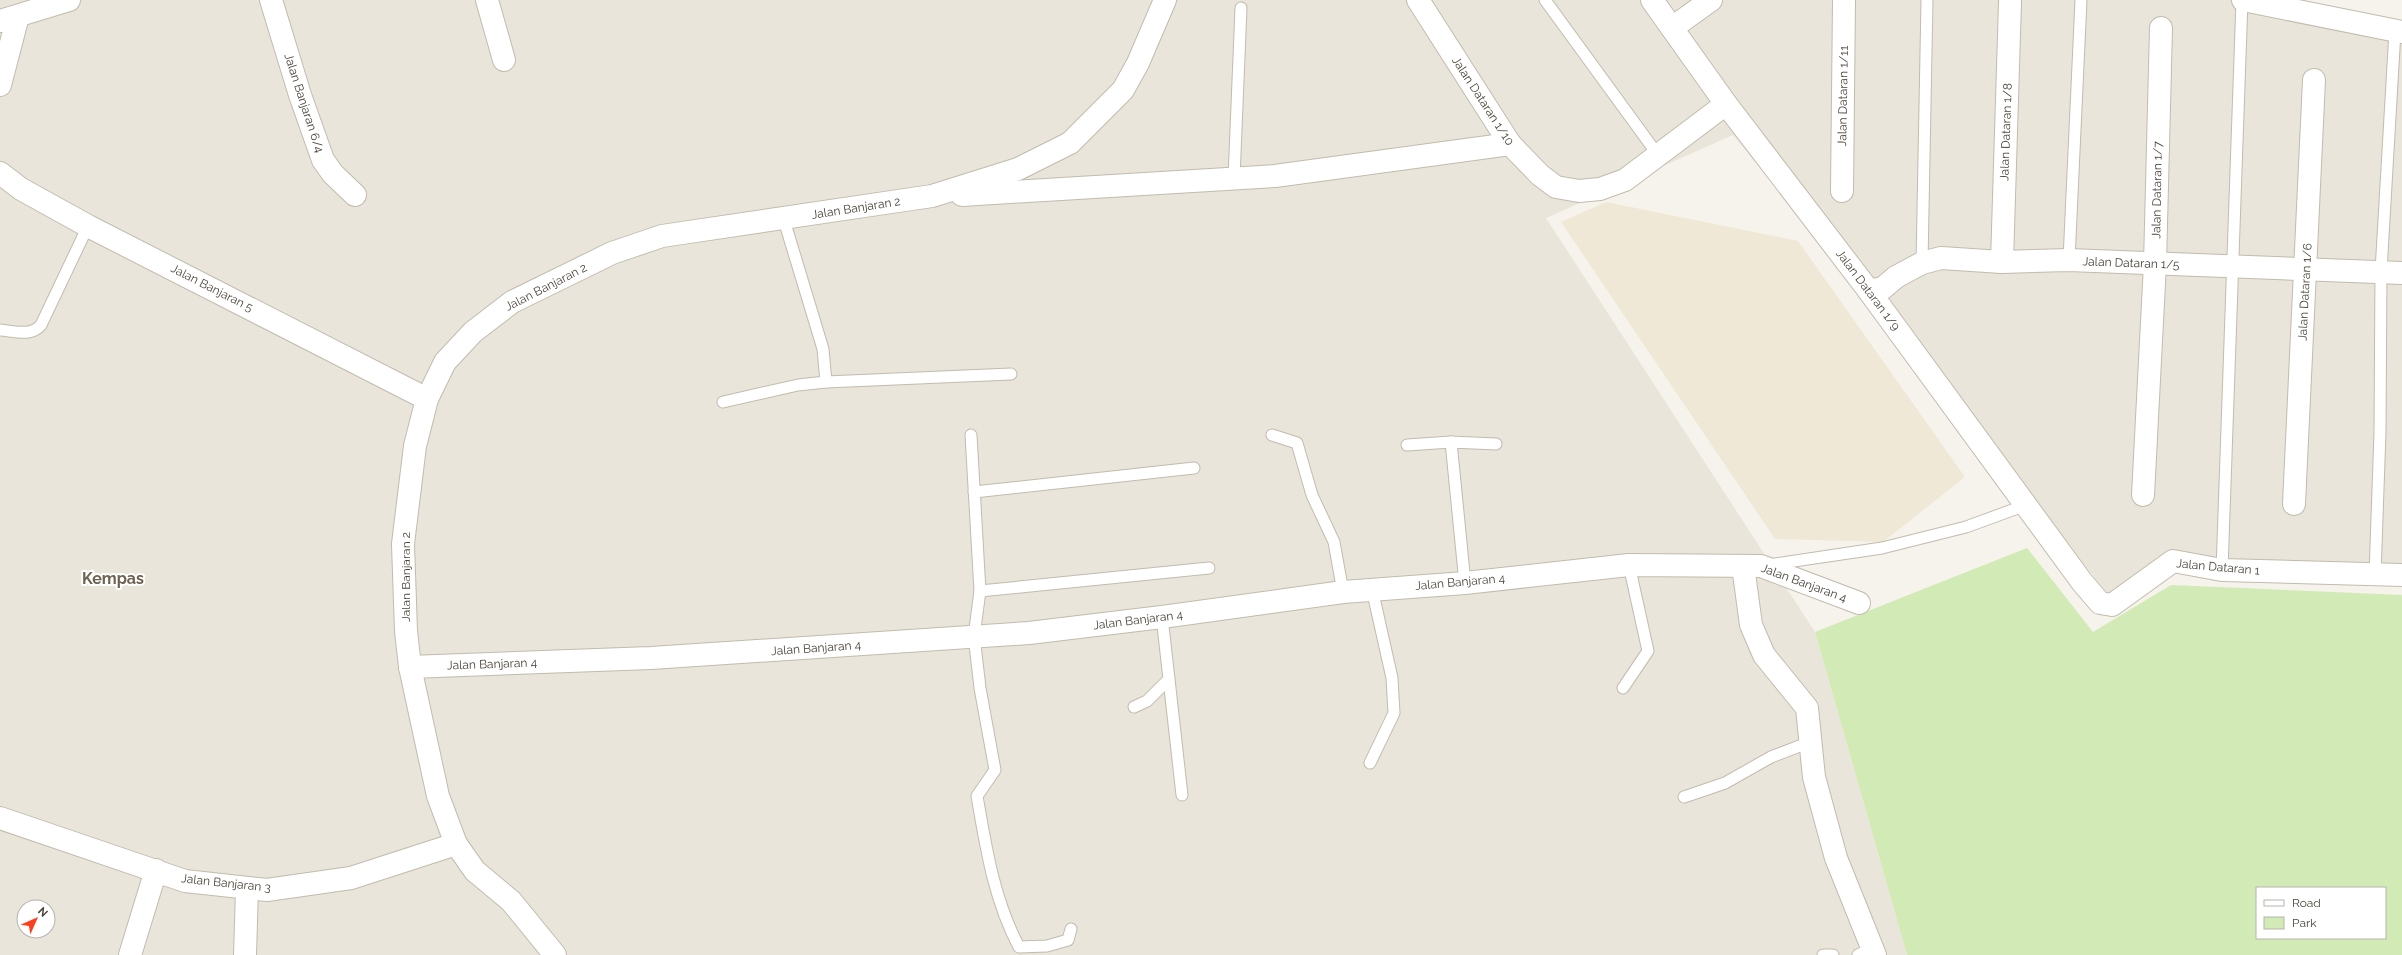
<svg xmlns="http://www.w3.org/2000/svg" width="2402" height="955" viewBox="0 0 2402 955" font-family="Raleway,sans-serif">
	<style>
		.residential { fill: #eae5da; fill-rule: evenodd }
		.education { fill: #efe8d6 }
		.green { fill: #d2eab5; fill-rule: evenodd }
		.lines { fill: none; stroke-linecap: round; stroke-linejoin: round }
		.service-casing { stroke: #c2bbae; stroke-width: 13 }
		.minor-casing { stroke: #c2bbae; stroke-width: 24 }
		.service { stroke: #fff; stroke-width: 11 }
		.minor { stroke: #fff; stroke-width: 22 }
		.labels { text-anchor: middle; stroke-width: 4; stroke-linejoin: round; paint-order: stroke }
		.street-label { font-size: 12px; fill: #4b4439; stroke: #fff }
		.district-label { font-size: 16px; font-weight: bold; fill: #6e6250; stroke: #fff }
	</style>
	<rect width="100%" height="100%" fill="#f6f3ec"/>
	<!-- residential -->
	<path class="residential" d="M0 0H2288L2402 21V570L2173 561 2108 594 1733 135 1546 218 1815 632 1907 955H0ZM24 907H48V931H24Z"/>
	<!-- education -->
	<path class="education" d="M1606 202 1798 241 1965 477 1883 542 1775 539 1561 222Z"/>
	<!-- green -->
	<path class="green" d="M2027 548 2093 632 2171 585 2402 595V955H1907L1815 632ZM2257 888H2385V938H2257Z"/>
	<g class="lines">
		<defs>
			<g id="service">
				<path d="M1545 0 1658 155"/>
				<path d="M1234 178 1241 8"/>
				<path d="M2069 260 2081 0"/>
				<path d="M1922 263 1927 0"/>
				<path d="M0 330C14 331 31 337 41 325L88 226"/>
				<path d="M826 382 1011 374"/>
				<path d="M723 402 798 385 826 382 823 349 784 220"/>
				<path d="M971 435 980 591 974 636 980 688 995 770 977 796C986 848 994 900 1019 947L1047 946 1068 940 1071 929"/>
				<path d="M1272 435 1297 443 1312 495 1334 542 1343 592"/>
				<path d="M1407 445 1451 442"/>
				<path d="M974 492 1194 468"/>
				<path d="M1768 565 1882 548 1966 527 2026 505"/>
				<path d="M2222 570 2242 0"/>
				<path d="M2375 575 2380 432 2381 271 2395 31"/>
				<path d="M1465 583 1451 442 1496 444"/>
				<path d="M980 591 1209 568"/>
				<path d="M1162 617 1182 795"/>
				<path d="M1623 688 1648 651 1629 565"/>
				<path d="M1134 707 1147 701 1169 679"/>
				<path d="M1370 763 1394 713 1392 678 1372 589"/>
				<path d="M1684 797 1725 783 1771 757 1810 742"/>
				<path d="M1823 955H1833"/>
				<path d="M1858 955 1872 948"/>
			</g>
			<g id="minor">
				<path d="M271 0 300 95 323 160 333 174 355 195"/>
				<path d="M487 0 504 60"/>
				<path d="M1418 0 1510 144 1540 175 1556 187 1579 191 1600 189 1625 180 1726 104"/>
				<path d="M1652 0 1726 104 1869 291 2082 582 2100 603 2112 605 2173 561 2222 570 2402 575"/>
				<path d="M2243 0 2402 32"/>
				<path d="M0 21 69 0"/>
				<path d="M1672 28 1711 0"/>
				<path d="M0 85 18 16"/>
				<path d="M0 173 21 189 88 226 427 399"/>
				<path d="M1842 191 1844 0"/>
				<path d="M962 195 1275 176 1510 144"/>
				<path d="M2002 262 2010 2"/>
				<path d="M1869 291 1883 288 1896 277 1922 263 1941 258 2002 262 2069 260 2402 273"/>
				<path d="M2143 495 2155 264 2161 28"/>
				<path d="M2294 504 2314 80"/>
				<path d="M1743 566 1751 625 1764 655 1807 708 1814 777 1836 858 1875 955"/>
				<path d="M410 667 651 658 1029 633 1162 617 1343 592 1465 583 1629 565 1761 566 1859 603"/>
				<path d="M0 818 185 881 267 890 351 878 456 844"/>
				<path d="M130 955 156 870"/>
				<path d="M245 955 247 888"/>
				<path d="M555 955 511 901 475 871 456 844 438 796 410 667 406 631 403 544 415 446 427 399 445 362 473 332 512 302 612 253 662 236 932 196 1018 169 1070 143 1123 90 1138 63 1165 0"/>
			</g>
		</defs>
		<!-- service casing -->
		<use href="#service" class="service-casing"/>
		<!-- minor casing -->
		<use href="#minor" class="minor-casing"/>
		<!-- service -->
		<use href="#service" class="service"/>
		<!-- minor -->
		<use href="#minor" class="minor"/>
	</g>
	<g class="labels">
		<!-- street labels -->
		<g class="street-label">
			<text transform="translate(1843 96) rotate(-89)" y="4">Jalan Dataran 1/11</text>
			<text transform="translate(1483 101) rotate(57)" y="4">Jalan Dataran 1/10</text>
			<text transform="translate(304 103) rotate(72)" y="4">Jalan Banjaran 6/4</text>
			<text transform="translate(2006 132) rotate(-88)" y="4">Jalan Dataran 1/8</text>
			<text transform="translate(2157 190) rotate(-89)" y="4">Jalan Dataran 1/7</text>
			<text transform="translate(856 208) rotate(-9)" y="4">Jalan Banjaran 2</text>
			<text transform="translate(2131 263) rotate(2)" y="4">Jalan Dataran 1/5</text>
			<text transform="translate(546 287) rotate(-27)" y="4">Jalan Banjaran 2</text>
			<text transform="translate(212 288) rotate(27)" y="4">Jalan Banjaran 5</text>
			<text transform="translate(1868 290) rotate(53)" y="4">Jalan Dataran 1/9</text>
			<text transform="translate(2305 292) rotate(-87)" y="4">Jalan Dataran 1/6</text>
			<text transform="translate(2218 567) rotate(5)" y="4">Jalan Dataran 1</text>
			<text transform="translate(406 577) rotate(-90)" y="4">Jalan Banjaran 2</text>
			<text transform="translate(1460 582) rotate(-5)" y="4">Jalan Banjaran 4</text>
			<text transform="translate(1804 583) rotate(20)" y="4">Jalan Banjaran 4</text>
			<text transform="translate(1138 620) rotate(-7)" y="4">Jalan Banjaran 4</text>
			<text transform="translate(816 648) rotate(-4)" y="4">Jalan Banjaran 4</text>
			<text transform="translate(492 664) rotate(-2)" y="4">Jalan Banjaran 4</text>
			<text transform="translate(226 883) rotate(6)" y="4">Jalan Banjaran 3</text>
		</g>
		<!-- district labels -->
		<g class="district-label">
			<text x="113" y="584">Kempas</text>
		</g>
	</g>
	<!-- legend -->
	<rect x="2256" y="887" width="130" height="52" fill="#ffffff" stroke="#b7b4b0"/>
	<rect x="2264" y="900" width="20" height="6" fill="#ffffff" stroke="#b7b4b0"/>
	<text x="2292" y="907" font-size="12" fill="#4b4439">Road</text>
	<rect x="2264" y="917" width="20" height="12" fill="#d2eab5" stroke="#b7b4b0"/>
	<text x="2292" y="927" font-size="12" fill="#4b4439">Park</text>
	<!-- north arrow -->
	<g transform="translate(36 919) rotate(45)"><circle r="19" fill="#ffffff" stroke="#b7b4b0"/>
	<path d="M0-3L7 15L0 10L-7 15Z" fill="#fc3f1d"/>
	<text y="-6" font-size="11" font-weight="bold" text-anchor="middle" fill="#4b4439">N</text>
	</g>
</svg>
